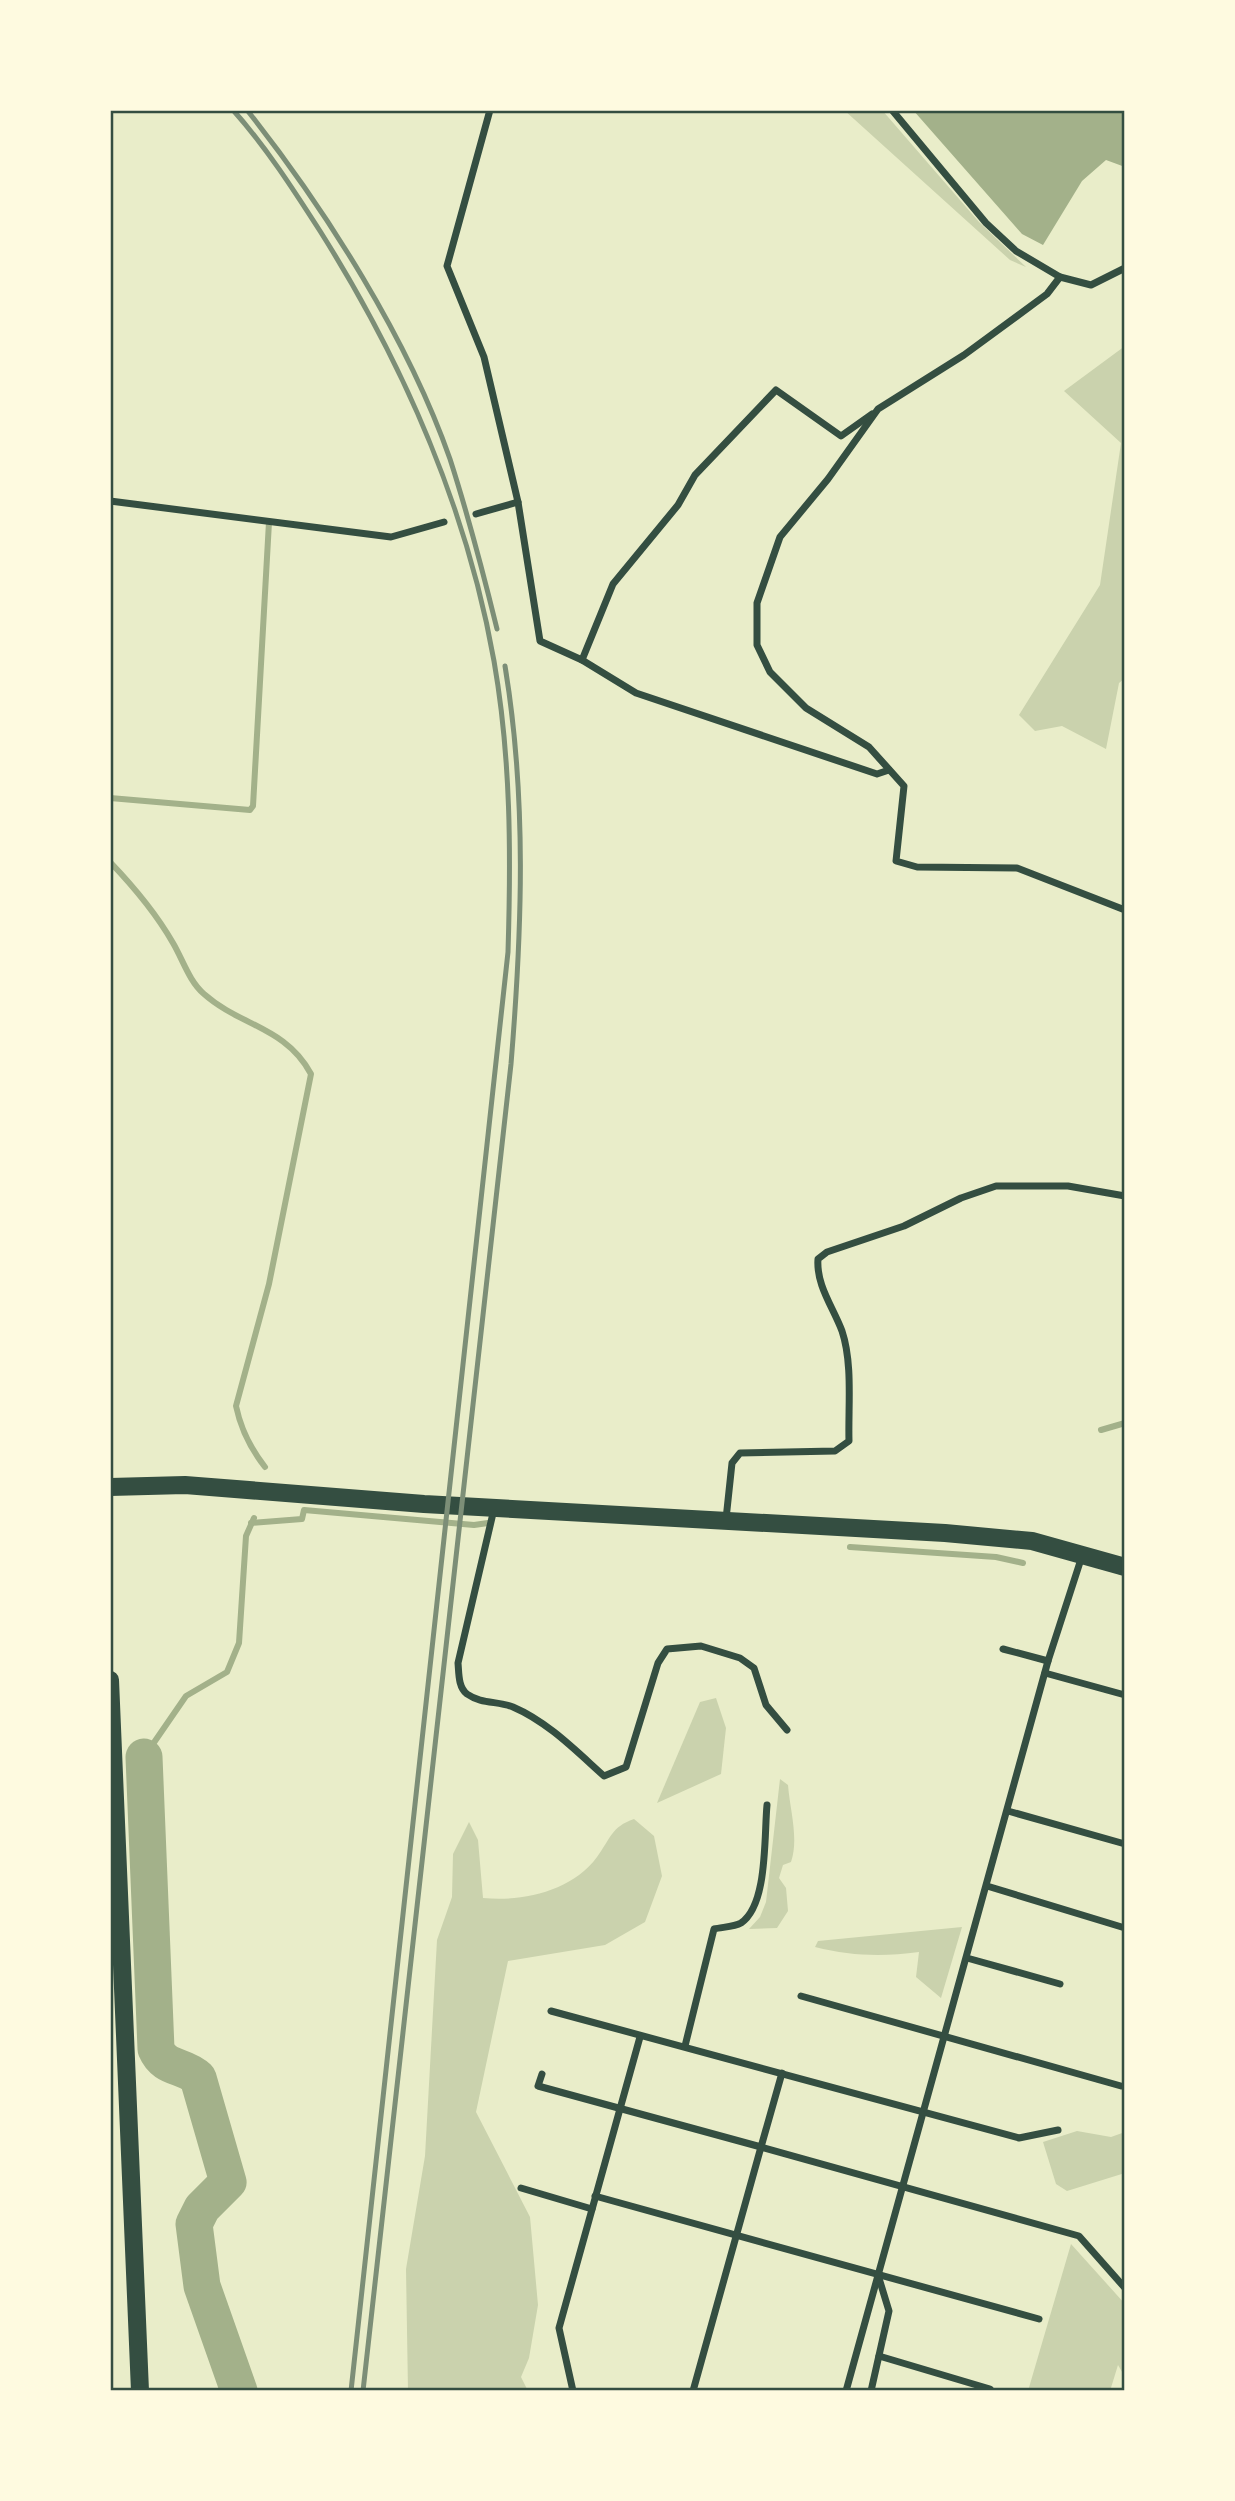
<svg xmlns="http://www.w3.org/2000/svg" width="1235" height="2501" viewBox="0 0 1235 2501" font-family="'Fira Sans Condensed',sans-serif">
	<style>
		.green { fill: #cad2ad }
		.water { fill: #a3b18a }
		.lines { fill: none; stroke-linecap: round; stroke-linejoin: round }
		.stream { stroke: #a3b18a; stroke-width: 6 }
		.river { stroke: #a3b18a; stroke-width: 37 }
		.minor { stroke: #344e41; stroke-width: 7 }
		.primary { stroke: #344e41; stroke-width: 18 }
		.rail { stroke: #7c8e77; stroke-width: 5 }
		.neatline { fill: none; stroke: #344e41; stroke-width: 2.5 }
	</style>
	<rect width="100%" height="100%" fill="#e9edc9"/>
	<!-- green -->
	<g class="green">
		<path d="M844 110H882L979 222 1026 267 1010 260Z"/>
		<path d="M1125 346V678L1119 683 1106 749 1062 726 1035 731 1019 715 1100 585 1121 443 1064 391Z"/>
		<path d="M716 1698 726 1728 721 1774 657 1803 700 1702Z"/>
		<path d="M780 1779 788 1785C790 1810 799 1839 791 1862L783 1865 779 1878 786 1888 788 1911 777 1928 749 1929 760 1917 766 1902Z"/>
		<path d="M634 1819 654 1836 662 1876 645 1922 605 1945 508 1961 476 2112 530 2217 538 2305 529 2358 521 2377 528 2391H408L406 2269 425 2156 437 1940 452 1897 453 1854 469 1822 478 1840 483 1898C523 1902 572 1891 597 1857 611 1838 611 1827 634 1819Z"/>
		<path d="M962 1927 941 1998 916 1977 919 1952C882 1957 851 1956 815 1947L818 1941Z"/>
		<path d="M1077 2131 1111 2137 1125 2132V2173L1067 2191 1056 2184 1043 2142Z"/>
		<path d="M1071 2244 1125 2304V2377L1118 2365 1110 2391H1028Z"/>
	</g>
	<!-- water -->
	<path class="water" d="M913 110H1125V167L1106 160 1082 181 1043 245 1022 234Z"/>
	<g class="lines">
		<!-- stream -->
		<g class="stream">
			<path d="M110 798 250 810 253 806 269 522"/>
			<path d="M110 862C133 886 157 915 173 943 183 960 189 981 204 994 240 1026 286 1027 311 1074L269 1284 236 1406C241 1430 250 1448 265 1467"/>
			<path d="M1101 1430 1125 1423"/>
			<path d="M251 1523 302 1519 304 1510 474 1525 488 1523"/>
			<path d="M850 1547 996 1557 1023 1563"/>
			<path d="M144 1757 186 1696 227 1672 239 1643 246 1536 254 1518"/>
		</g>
		<!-- river -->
		<path class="river" d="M144 1757 156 2049C165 2070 183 2064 198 2078L228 2182 202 2208 194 2224 202 2286 239 2391"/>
		<!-- minor -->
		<g class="minor">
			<path d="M490 110 447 266 484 357 518 502 540 641 582 660 636 693 877 774 889 770"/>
			<path d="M892 110 986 223 1016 251 1060 277 1047 294 964 355 878 409 828 479 780 537 757 603V645L770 672 806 708 869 747 904 786 896 861 917 867 1017 868 1125 910"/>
			<path d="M1060 277 1091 285 1125 268"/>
			<path d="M110 501 391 537 444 522"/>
			<path d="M476 514 518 502"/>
			<path d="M582 660 613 584 678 505 695 475 776 390 841 436 872 414"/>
			<path d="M494 1509 458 1663C459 1673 458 1687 467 1694 481 1704 498 1701 513 1707 548 1722 576 1751 604 1776L626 1767 658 1663 667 1649 701 1646 740 1658 754 1668 766 1705 787 1730"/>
			<path d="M726 1519 732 1463 740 1453 835 1451 849 1441C848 1407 853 1364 842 1331 833 1307 816 1285 818 1259L827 1252 904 1226 961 1198 996 1186H1068L1125 1196"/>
			<path d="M1003 1649 1048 1661"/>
			<path d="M1045 1673 1125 1695"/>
			<path d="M1008 1811 1125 1844"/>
			<path d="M987 1886 1125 1928"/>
			<path d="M967 1958 1060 1984"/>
			<path d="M801 1996 1121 2086"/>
			<path d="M551 2011 1019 2138 1058 2130"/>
			<path d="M685 2046 714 1929C722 1927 734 1927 741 1923 768 1905 764 1836 767 1805"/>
			<path d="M542 2074 538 2086 761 2147 782 2073"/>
			<path d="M521 2188 592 2209"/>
			<path d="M595 2196 1039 2319"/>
			<path d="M879 2356 990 2389"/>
			<path d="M573 2391 559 2328 640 2037"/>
			<path d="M693 2391 761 2147 1079 2236 1125 2288"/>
			<path d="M846 2391 1048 1661 1082 1556"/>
			<path d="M871 2391 889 2311 878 2275"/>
		</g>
		<!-- primary -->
		<g class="primary">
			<path d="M110 1487 185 1485 424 1504 945 1533 1032 1541 1125 1567"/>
			<path d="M110 1680 140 2391"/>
		</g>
		<!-- rail -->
		<g class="rail">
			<path d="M233 110C266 147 293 189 320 231 402 361 467 508 494 661 511 758 511 855 508 952L351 2391"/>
			<path d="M247 110C326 210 408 339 450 459 468 515 483 572 497 629"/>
			<path d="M363 2391 511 1064C522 930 527 799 505 666"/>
		</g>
	</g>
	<!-- border -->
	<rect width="1235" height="2501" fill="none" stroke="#fefae0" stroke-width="224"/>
	<rect x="112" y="112" width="1011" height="2277" class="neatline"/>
</svg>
